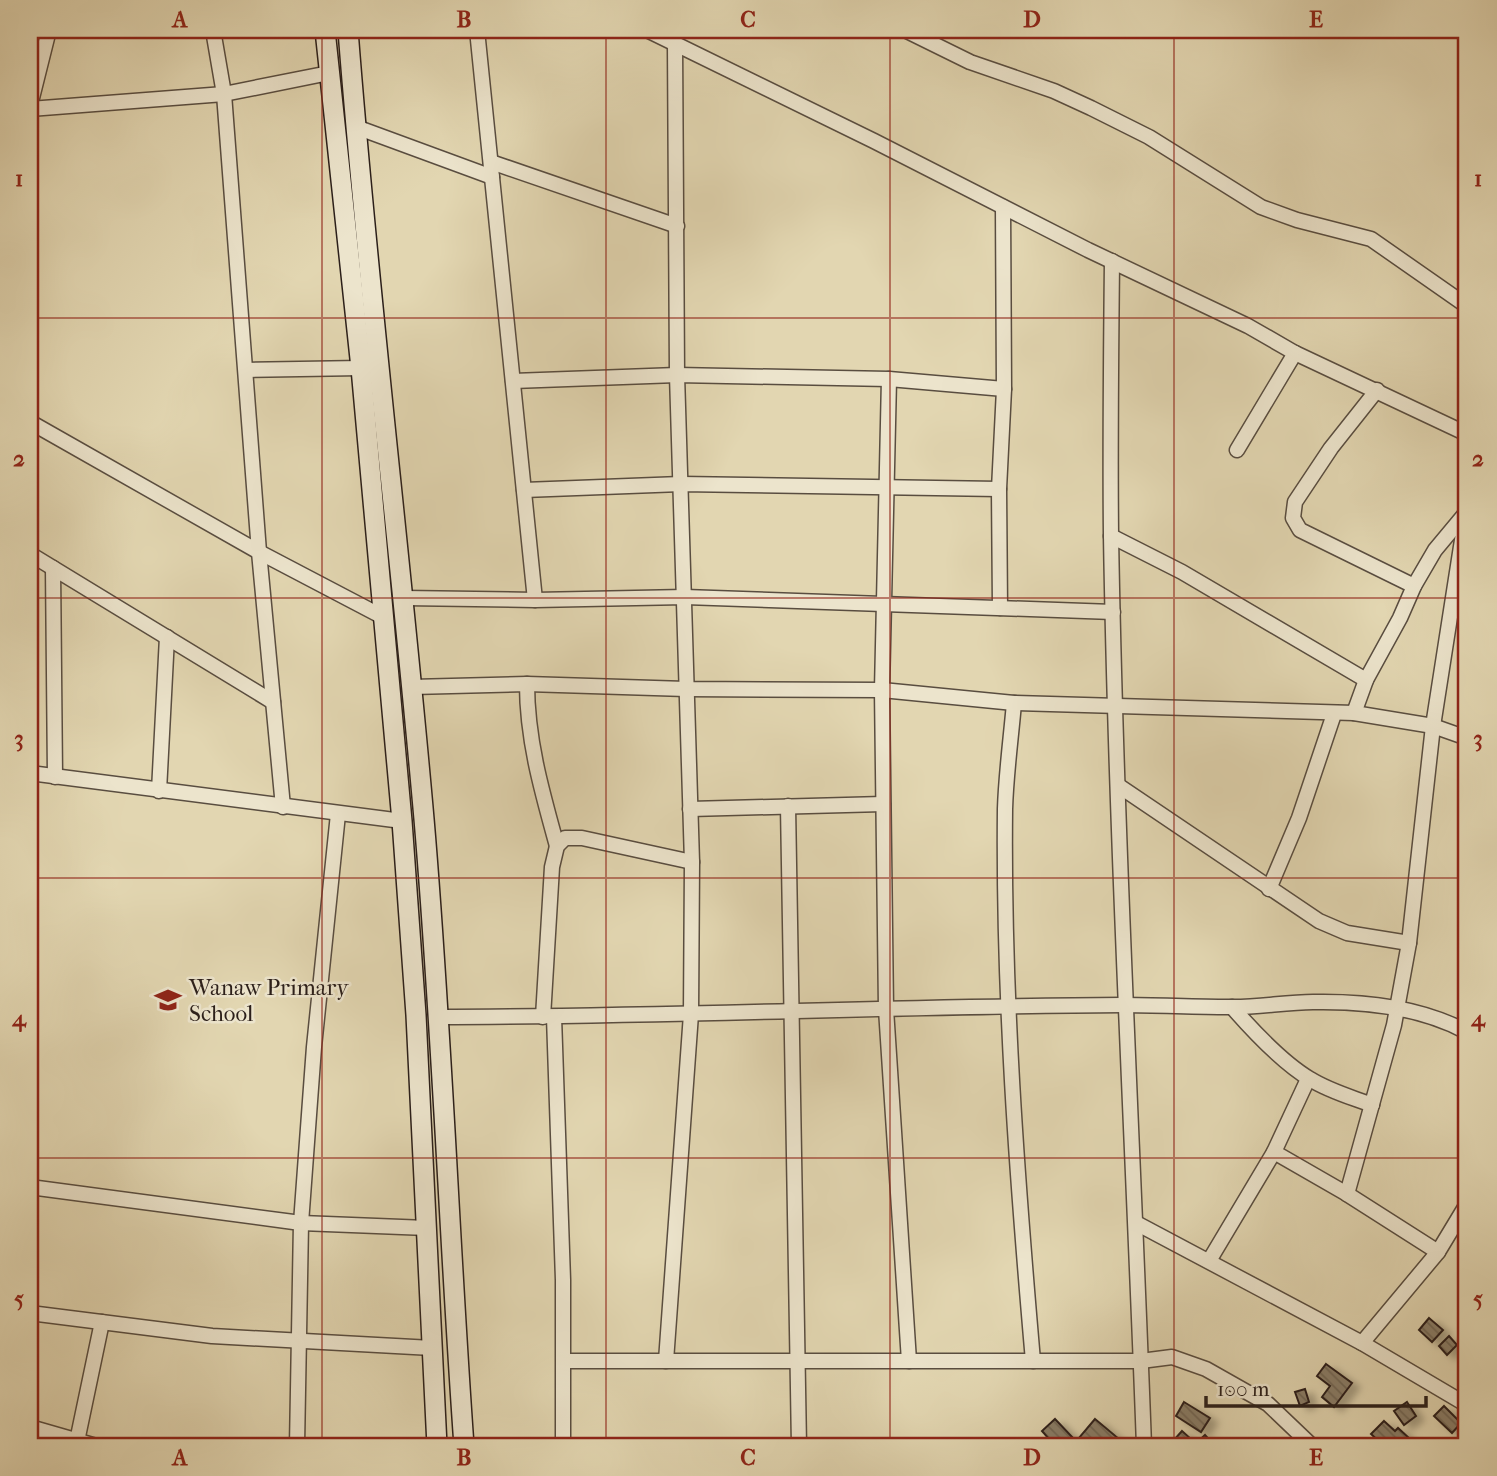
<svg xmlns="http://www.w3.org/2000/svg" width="1497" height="1476" viewBox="0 0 1497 1476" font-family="'IM FELL French Canon',serif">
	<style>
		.building { fill: url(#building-back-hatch); stroke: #2b1f1a; stroke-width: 2; filter: url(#shadow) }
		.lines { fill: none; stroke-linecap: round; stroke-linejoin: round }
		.street-casing { stroke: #594d40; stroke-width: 17 }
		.secondary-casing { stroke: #2b1f1a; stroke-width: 22 }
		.street { stroke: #ece4cc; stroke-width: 14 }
		.secondary { stroke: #ece4cc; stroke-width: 19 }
		.grid { fill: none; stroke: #8f2418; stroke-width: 2; stroke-opacity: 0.55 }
		.labels { text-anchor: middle; stroke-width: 5; stroke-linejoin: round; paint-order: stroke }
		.poi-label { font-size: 23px; fill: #2b1f1a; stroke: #ece4cc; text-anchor: start }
		.neatline { fill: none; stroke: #8f2418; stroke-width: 2.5 }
		.grid-label { font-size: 23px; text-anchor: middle; font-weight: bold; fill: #8f2418 }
	</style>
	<defs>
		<pattern id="building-back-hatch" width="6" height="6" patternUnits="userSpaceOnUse" patternTransform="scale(1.75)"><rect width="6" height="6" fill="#8a7e69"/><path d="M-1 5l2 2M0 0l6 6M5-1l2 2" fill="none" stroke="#716756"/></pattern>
		<filter id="shadow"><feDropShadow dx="8" dy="4.5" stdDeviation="3.5" flood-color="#0004"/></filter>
	</defs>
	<rect width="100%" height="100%" fill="#e2d6b1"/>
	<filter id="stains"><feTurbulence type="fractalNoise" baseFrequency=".00286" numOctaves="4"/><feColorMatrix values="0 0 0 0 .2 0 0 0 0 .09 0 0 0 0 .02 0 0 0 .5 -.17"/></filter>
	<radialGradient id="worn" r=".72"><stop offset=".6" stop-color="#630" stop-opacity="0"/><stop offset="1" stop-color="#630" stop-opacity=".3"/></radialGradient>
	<!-- building -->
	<g class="building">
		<path d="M1429 1318 1443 1330 1432 1342 1419 1330Z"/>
		<path d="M1449 1336 1457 1345 1447 1355 1439 1346Z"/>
		<path d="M1326 1364 1352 1383 1334 1407 1322 1397 1330 1386 1317 1376Z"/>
		<path d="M1305 1389 1309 1402 1300 1406 1295 1392Z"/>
		<path d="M1184 1402 1210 1418 1201 1432 1176 1416Z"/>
		<path d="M1407 1402 1416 1416 1404 1425 1394 1411Z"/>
		<path d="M1444 1406 1461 1423 1452 1433 1434 1416Z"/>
		<path d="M1055 1419 1073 1438 1064 1446H1049L1046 1443 1050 1440 1042 1431Z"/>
		<path d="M1095 1419 1119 1439 1113 1446H1104L1097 1440 1092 1446H1087L1078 1439Z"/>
		<path d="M1384 1421 1395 1431 1398 1428 1409 1438 1402 1446 1394 1438 1384 1446 1371 1434Z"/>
		<path d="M1182 1431 1192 1440 1186 1446H1181L1174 1440Z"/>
		<path d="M1205 1435 1215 1446H1193Z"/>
	</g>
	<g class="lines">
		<defs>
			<g id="street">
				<path d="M213 30 224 94 259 552 283 807"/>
				<path d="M477 30 535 600"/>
				<path d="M647 30 874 141 1088 250 1248 326 1295 353 1467 434"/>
				<path d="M905 30 970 62 1054 91 1091 108 1149 137 1261 207 1297 220 1371 239 1467 306"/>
				<path d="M30 106 49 30"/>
				<path d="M30 109 224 94 329 73"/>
				<path d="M356 127 492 177"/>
				<path d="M491 162 677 226"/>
				<path d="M1112 261C1111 353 1110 444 1111 535 1116 839 1133 1143 1144 1446"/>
				<path d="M246 370 361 368"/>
				<path d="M889 379 882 690 886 1009 909 1361"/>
				<path d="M513 381 677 375 889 379 1004 389"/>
				<path d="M1377 390 1331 448 1295 502 1293 518 1300 530 1414 586"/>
				<path d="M30 422 259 552 383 617"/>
				<path d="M1237 450 1295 353"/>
				<path d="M524 490 681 484 999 489"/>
				<path d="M1111 536 1182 572 1366 680"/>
				<path d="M30 554 273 702"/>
				<path d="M53 568 55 777"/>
				<path d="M404 598 535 600 685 597 1113 612"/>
				<path d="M1000 608 999 489 1004 389 1003 207"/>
				<path d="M527 684C527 740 542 792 557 846"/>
				<path d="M412 687 527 684 686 689 882 690 1014 703 1354 713 1433 726 1467 738"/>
				<path d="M1014 703C1011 738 1006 774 1005 809 1003 993 1017 1177 1033 1361"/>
				<path d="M1354 713 1366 680 1400 618 1414 586 1435 550 1465 514"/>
				<path d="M30 773 402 821"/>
				<path d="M1119 786 1319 921 1347 933 1409 943"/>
				<path d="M159 791 167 637"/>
				<path d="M788 806 799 1446"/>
				<path d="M690 809 883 804"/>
				<path d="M1269 889 1299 818 1334 714"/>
				<path d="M1232 1007C1253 1031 1283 1063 1310 1079 1329 1091 1351 1097 1372 1105"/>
				<path d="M438 1017C666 1017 894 1006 1122 1005 1158 1005 1193 1007 1228 1007 1256 1008 1285 1002 1313 1002 1365 1001 1421 1007 1467 1032"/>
				<path d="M543 1017 552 867 557 846 565 838H582L692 862"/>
				<path d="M554 1017 563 1280V1446"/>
				<path d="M1274 1152 1347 1194 1438 1252"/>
				<path d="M30 1187 301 1223 427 1228"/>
				<path d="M1347 1194 1394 1025 1409 943 1433 726 1467 508"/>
				<path d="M1136 1223 1362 1343 1467 1405"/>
				<path d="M1209 1261 1274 1152 1308 1079"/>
				<path d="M30 1313 212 1336 432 1348"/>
				<path d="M1362 1343 1438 1252 1467 1204"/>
				<path d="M564 1361H1141L1172 1357 1206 1369 1268 1404 1312 1446"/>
				<path d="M666 1361 691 1014 692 862 677 375 675 44"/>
				<path d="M30 1427 96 1446"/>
				<path d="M76 1446 102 1322"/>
				<path d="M297 1446 301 1223 314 1047 338 814"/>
			</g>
			<g id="secondary">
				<path d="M325 30 361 368 402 821 416 1015 437 1446"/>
				<path d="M348 30C368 293 401 556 424 819 442 1028 449 1237 464 1446"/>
			</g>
		</defs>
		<!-- street casing -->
		<use href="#street" class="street-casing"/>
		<!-- secondary casing -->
		<use href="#secondary" class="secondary-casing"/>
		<!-- street -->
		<use href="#street" class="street"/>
		<!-- secondary -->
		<use href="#secondary" class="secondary"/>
	</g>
	<!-- grid -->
	<path class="grid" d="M322 30V1446M606 30V1446M890 30V1446M1174 30V1446M30 318H1467M30 598H1467M30 878H1467M30 1158H1467"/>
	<!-- icons -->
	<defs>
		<symbol id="school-bare" viewBox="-9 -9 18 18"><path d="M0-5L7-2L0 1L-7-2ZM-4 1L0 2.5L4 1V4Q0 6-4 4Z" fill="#8f2418" stroke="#ece4cc" stroke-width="2.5" paint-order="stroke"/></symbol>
	</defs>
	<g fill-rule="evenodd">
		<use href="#school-bare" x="149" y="981" width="38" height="38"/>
	</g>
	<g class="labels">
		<!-- poi labels -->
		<g class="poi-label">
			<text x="189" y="995">Wanaw Primary<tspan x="189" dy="26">School</tspan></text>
		</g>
	</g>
	<!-- margin -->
	<rect width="1497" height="1476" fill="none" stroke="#e2d6b1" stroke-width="77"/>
	<!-- scale -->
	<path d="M1206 1396v10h220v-10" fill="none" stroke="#2b1f1a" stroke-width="3.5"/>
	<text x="1217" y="1396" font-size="21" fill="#2b1f1a" stroke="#ece4cc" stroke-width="5" paint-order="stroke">100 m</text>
	<rect x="38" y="38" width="1420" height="1400" class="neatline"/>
	<g class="grid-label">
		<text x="180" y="27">A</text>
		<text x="464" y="27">B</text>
		<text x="748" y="27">C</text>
		<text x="1032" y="27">D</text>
		<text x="1316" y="27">E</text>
		<text x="19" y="186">1</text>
		<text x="1478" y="186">1</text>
		<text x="19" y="466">2</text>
		<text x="1478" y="466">2</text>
		<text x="19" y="746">3</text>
		<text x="1478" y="746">3</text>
		<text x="19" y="1026">4</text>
		<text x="1478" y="1026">4</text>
		<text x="19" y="1306">5</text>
		<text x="1478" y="1306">5</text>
		<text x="180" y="1465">A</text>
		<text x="464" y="1465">B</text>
		<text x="748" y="1465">C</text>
		<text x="1032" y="1465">D</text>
		<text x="1316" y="1465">E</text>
	</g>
	<rect width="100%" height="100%" filter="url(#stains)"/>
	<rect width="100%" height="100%" fill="url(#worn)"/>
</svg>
